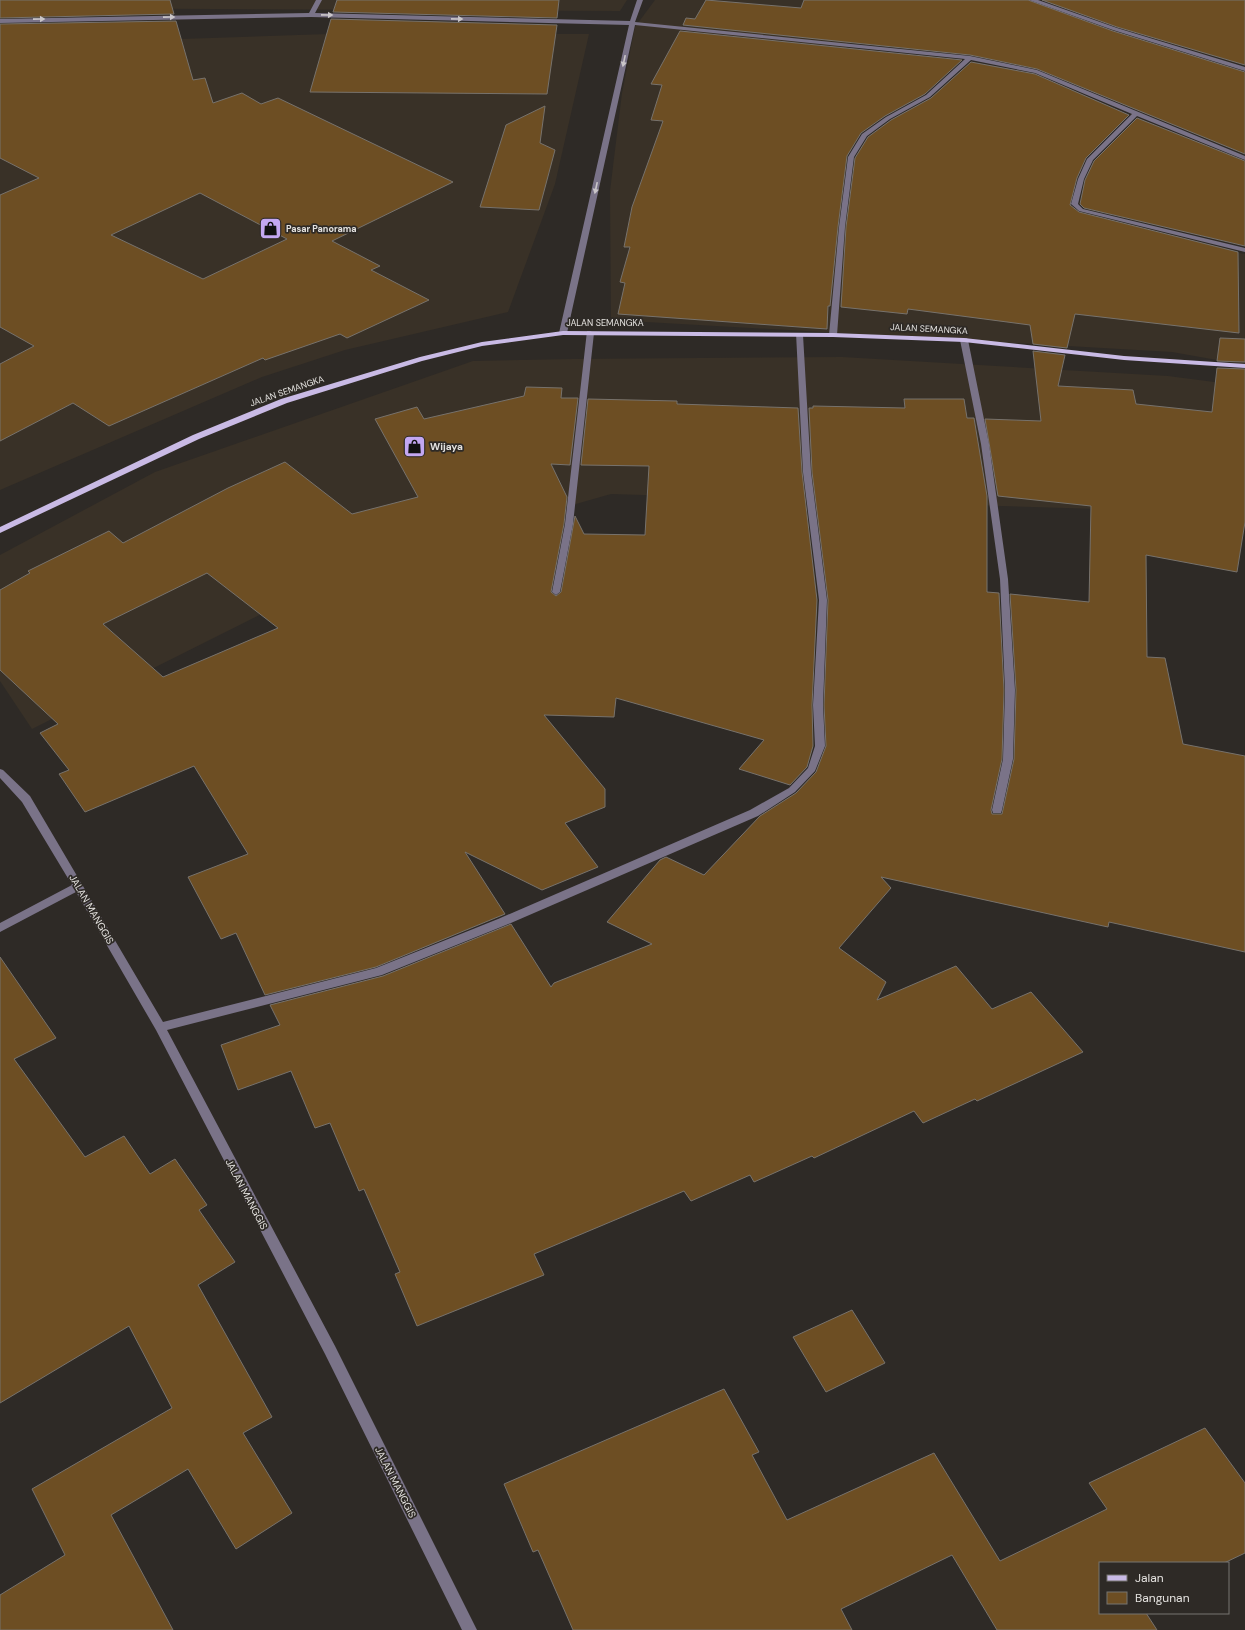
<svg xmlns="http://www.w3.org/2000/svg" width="1245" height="1630" viewBox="0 0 1245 1630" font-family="'DM Sans',sans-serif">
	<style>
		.built { fill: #393127 }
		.building { fill: #6d4e23; stroke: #77726c; fill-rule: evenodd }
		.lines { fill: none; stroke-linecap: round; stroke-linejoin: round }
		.minor { fill: #7a7388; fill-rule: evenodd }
		.major { fill: #c9bae5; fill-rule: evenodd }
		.oneway { fill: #cac6c9 }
		.labels { text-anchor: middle; stroke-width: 3.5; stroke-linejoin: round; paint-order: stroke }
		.far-poi-label { font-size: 9px; font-weight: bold; fill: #e4e2df; stroke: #2e2a26; text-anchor: start }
		.far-street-label { font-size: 9px; fill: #e4e2df; stroke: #2e2a26 }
		.poi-label { font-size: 10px; font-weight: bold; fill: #e4e2df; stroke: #2e2a26; text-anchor: start }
		.street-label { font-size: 10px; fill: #e4e2df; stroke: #2e2a26 }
	</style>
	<rect width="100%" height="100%" fill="#2e2a26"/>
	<!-- built -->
	<g class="built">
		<path d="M0 0H627L620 11 28 8Z"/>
		<path d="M655 0H864L847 43 840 222 1183 243 1245 254V365L1172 352 611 320 610 191 622 93 635 27Z"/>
		<path d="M328 34H589L555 184 508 312 345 350 262 377 0 490V45Z"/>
		<path d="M842 357 1168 376 1245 386 1196 512 611 494 355 567 32 729 0 681V555L155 472 473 361 574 359Z"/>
	</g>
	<!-- building -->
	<g class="building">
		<path d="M0 0H170L174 14 0 18Z"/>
		<path d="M337 0H559L557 18 333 12Z"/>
		<path d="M706 0 801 8 804 0H1028L1113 31 1245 72V154L1037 69 970 55 683 25 686 18 695 19Z"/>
		<path d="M1042 0H1245V65L1117 27Z"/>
		<path d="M331 19 557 25 547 94 310 92Z"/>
		<path d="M176 21 193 80 205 78 213 103 242 93 261 104 278 98 453 182 332 241 380 266 371 270 429 300 347 338 340 334 265 360 263 358 109 426 73 403 0 441V364L34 346 0 327V195L39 178 0 158V24ZM200 193 287 239 203 279 111 235Z"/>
		<path d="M680 31 962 60 925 94 885 116 861 133 847 156 838 227 830 306H828L827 329 618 314 625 283 620 282 630 247H624L632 207 663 121 651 120 662 85 651 84Z"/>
		<path d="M971 62 1035 74 1129 115 1086 158 1077 178 1070 205 1079 212 1238 252 1239 333 1075 314 1067 348 1033 344 1030 325 908 309 907 314 841 307 846 227 855 158 868 137 891 120 931 98Z"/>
		<path d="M545 106 540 143 555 150 539 210 480 207 506 125Z"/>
		<path d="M1137 118 1245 161V246L1084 208 1080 204 1085 180 1094 161Z"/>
		<path d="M1220 338 1245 339V362L1217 361Z"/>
		<path d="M1033 351 1065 355 1058 386 1133 390 1136 404 1212 412 1217 368 1245 369V522L1237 572 1146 555 1147 657 1165 658 1183 744 1245 756V952L1109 922 1108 927 881 877 891 888 839 948 886 982 877 1000 956 966 992 1009 1031 992 1083 1052 977 1101 975 1099 923 1123 914 1111 814 1158 812 1156 754 1182 750 1175 691 1201 684 1191 534 1254 544 1275 417 1326 395 1274 400 1272 364 1189 359 1191 330 1123 315 1128 291 1071 238 1090 221 1045 280 1025 270 1005 383 976 511 924 551 987 554 983 652 944 607 922 660 860 666 857 704 875 760 816 796 793 816 772 826 746 824 705 828 600 812 472 809 408H813V406L905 408 904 399H964L967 418H974L987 496V592L999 593 1004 690 1002 759 991 810 992 814H1002L1014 759 1016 690 1010 594 1089 602 1091 506 998 496 985 419 1041 421Z"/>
		<path d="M526 387 562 388 561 398H578L570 465 551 464 567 497 564 524 551 592 556 596 561 592 575 516 584 534 645 535 649 466 581 465 588 399 677 401V404L798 408 802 472 817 600 812 705 813 746 807 767 790 785 739 769 764 740 616 698 614 717 544 715 605 789V807L565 823 598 867 542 890 465 852 505 914 376 967 265 995 236 933 221 939 188 877 248 854 194 766 85 812 59 774 69 770 40 733 58 724 0 670V590L30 573 28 571 109 531 123 543 228 488 285 462 352 514 418 497 375 419 417 407 424 419 524 396ZM207 573 278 628 163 677 103 624Z"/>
		<path d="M0 957 56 1038 14 1059 85 1157 124 1136 150 1174 175 1159 207 1205 199 1210 235 1262 198 1285 272 1417 243 1433 292 1513 236 1549 188 1469 111 1515 173 1630H0V1595L65 1555 32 1489 172 1408 129 1326 0 1403Z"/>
		<path d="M852 1310 885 1363 826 1392 793 1337Z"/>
		<path d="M724 1389 759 1452 752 1455 787 1520 934 1453 1000 1561 1107 1509 1089 1483 1205 1428 1245 1483V1553L1224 1563H1100V1613H1146L1157 1630H997L952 1555 841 1609 852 1630H573L538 1550 533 1552 504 1484Z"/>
	</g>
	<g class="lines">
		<!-- minor -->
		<g class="minor">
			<path d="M316 0H322L315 13 630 21 637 0H643L635 22 970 56 1037 70 1245 156V160L1137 116 1093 160 1084 179 1078 204 1083 209 1245 248V252L1079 211 1071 204 1078 179 1087 159 1132 114 1035 73 971 60 930 97 890 119 867 136 854 157 845 227 837 335 836 337H830L829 335 839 227 848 157 862 134 886 117 926 95 965 59 635 25 567 333 563 335 559 333 629 25 311 17 0 23V19L309 13Z"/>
			<path d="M1029 0H1038L1117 28 1245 67V71L1113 30Z"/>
			<path d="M587 331H590L594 333 573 524 560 592 556 595 552 592 565 524Z"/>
			<path d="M796 333H802L803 335 811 472 827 600 823 705 825 746 815 771 795 792 758 816 506 925 382 975 167 1030 335 1346 477 1630H462L325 1354 156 1030 76 892 0 932V923L72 885 22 802 0 778V769L3 770 30 796 163 1022 376 968 498 919 750 810 789 788 808 768 815 746 813 705 819 600 803 472Z"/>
			<path d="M961 338H967L968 340 989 444 1008 579 1015 690 1013 759 1002 810 1001 813H993L992 810 1003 759 1005 690 1000 579 981 444 960 340Z"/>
		</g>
		<!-- major -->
		<path class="major" d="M563 331 833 333 964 338 1124 356 1245 364V368L1124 360 964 342 833 337 563 335 482 346 422 361 287 403 199 439 0 533V527L193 435 281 399 420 357 482 342Z"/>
	</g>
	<!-- one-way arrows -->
	<defs><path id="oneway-solid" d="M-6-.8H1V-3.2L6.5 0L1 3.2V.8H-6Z"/></defs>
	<g class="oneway">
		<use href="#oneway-solid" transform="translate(327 15) rotate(1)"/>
		<use href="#oneway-solid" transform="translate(169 17) rotate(-1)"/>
		<use href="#oneway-solid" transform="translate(39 19) rotate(-1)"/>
		<use href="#oneway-solid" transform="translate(457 19) rotate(1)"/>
		<use href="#oneway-solid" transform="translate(624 61) rotate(102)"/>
		<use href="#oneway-solid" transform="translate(596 188) rotate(102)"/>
	</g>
	<!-- icons -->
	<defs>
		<symbol id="shop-square" viewBox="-11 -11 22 22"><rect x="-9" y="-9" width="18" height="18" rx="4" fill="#c3a7f2" stroke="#2e2a26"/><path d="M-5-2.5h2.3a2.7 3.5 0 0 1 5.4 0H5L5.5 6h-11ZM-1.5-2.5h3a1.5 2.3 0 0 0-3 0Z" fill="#111"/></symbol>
	</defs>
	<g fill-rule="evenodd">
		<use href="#shop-square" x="258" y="216" width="25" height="25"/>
		<use href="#shop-square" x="402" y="434" width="25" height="25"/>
	</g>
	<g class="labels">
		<!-- far-poi labels -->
		<g class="far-poi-label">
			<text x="286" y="232">Pasar Panorama</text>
		</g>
		<!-- far-street labels -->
		<g class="far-street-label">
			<text x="605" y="326">JALAN SEMANGKA</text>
			<text transform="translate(929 329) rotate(3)" y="3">JALAN SEMANGKA</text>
			<text transform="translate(287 391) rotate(-19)" y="3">JALAN SEMANGKA</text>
		</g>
		<!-- poi labels -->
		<g class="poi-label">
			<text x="430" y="450">Wijaya</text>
		</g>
		<!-- street labels -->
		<g class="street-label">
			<text transform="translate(92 909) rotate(60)" y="4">JALAN MANGGIS</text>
			<text transform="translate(247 1194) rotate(62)" y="4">JALAN MANGGIS</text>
			<text transform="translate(396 1482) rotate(63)" y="4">JALAN MANGGIS</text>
		</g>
	</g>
	<!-- legend -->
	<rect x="1099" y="1562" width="130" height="52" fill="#2e2a26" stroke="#777470"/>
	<rect x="1107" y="1575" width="20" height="6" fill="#c9bae5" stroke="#777470"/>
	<text x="1135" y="1582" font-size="12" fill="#e4e2df">Jalan</text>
	<rect x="1107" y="1592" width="20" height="12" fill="#6d4e23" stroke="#777470"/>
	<text x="1135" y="1602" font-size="12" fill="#e4e2df">Bangunan</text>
</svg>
